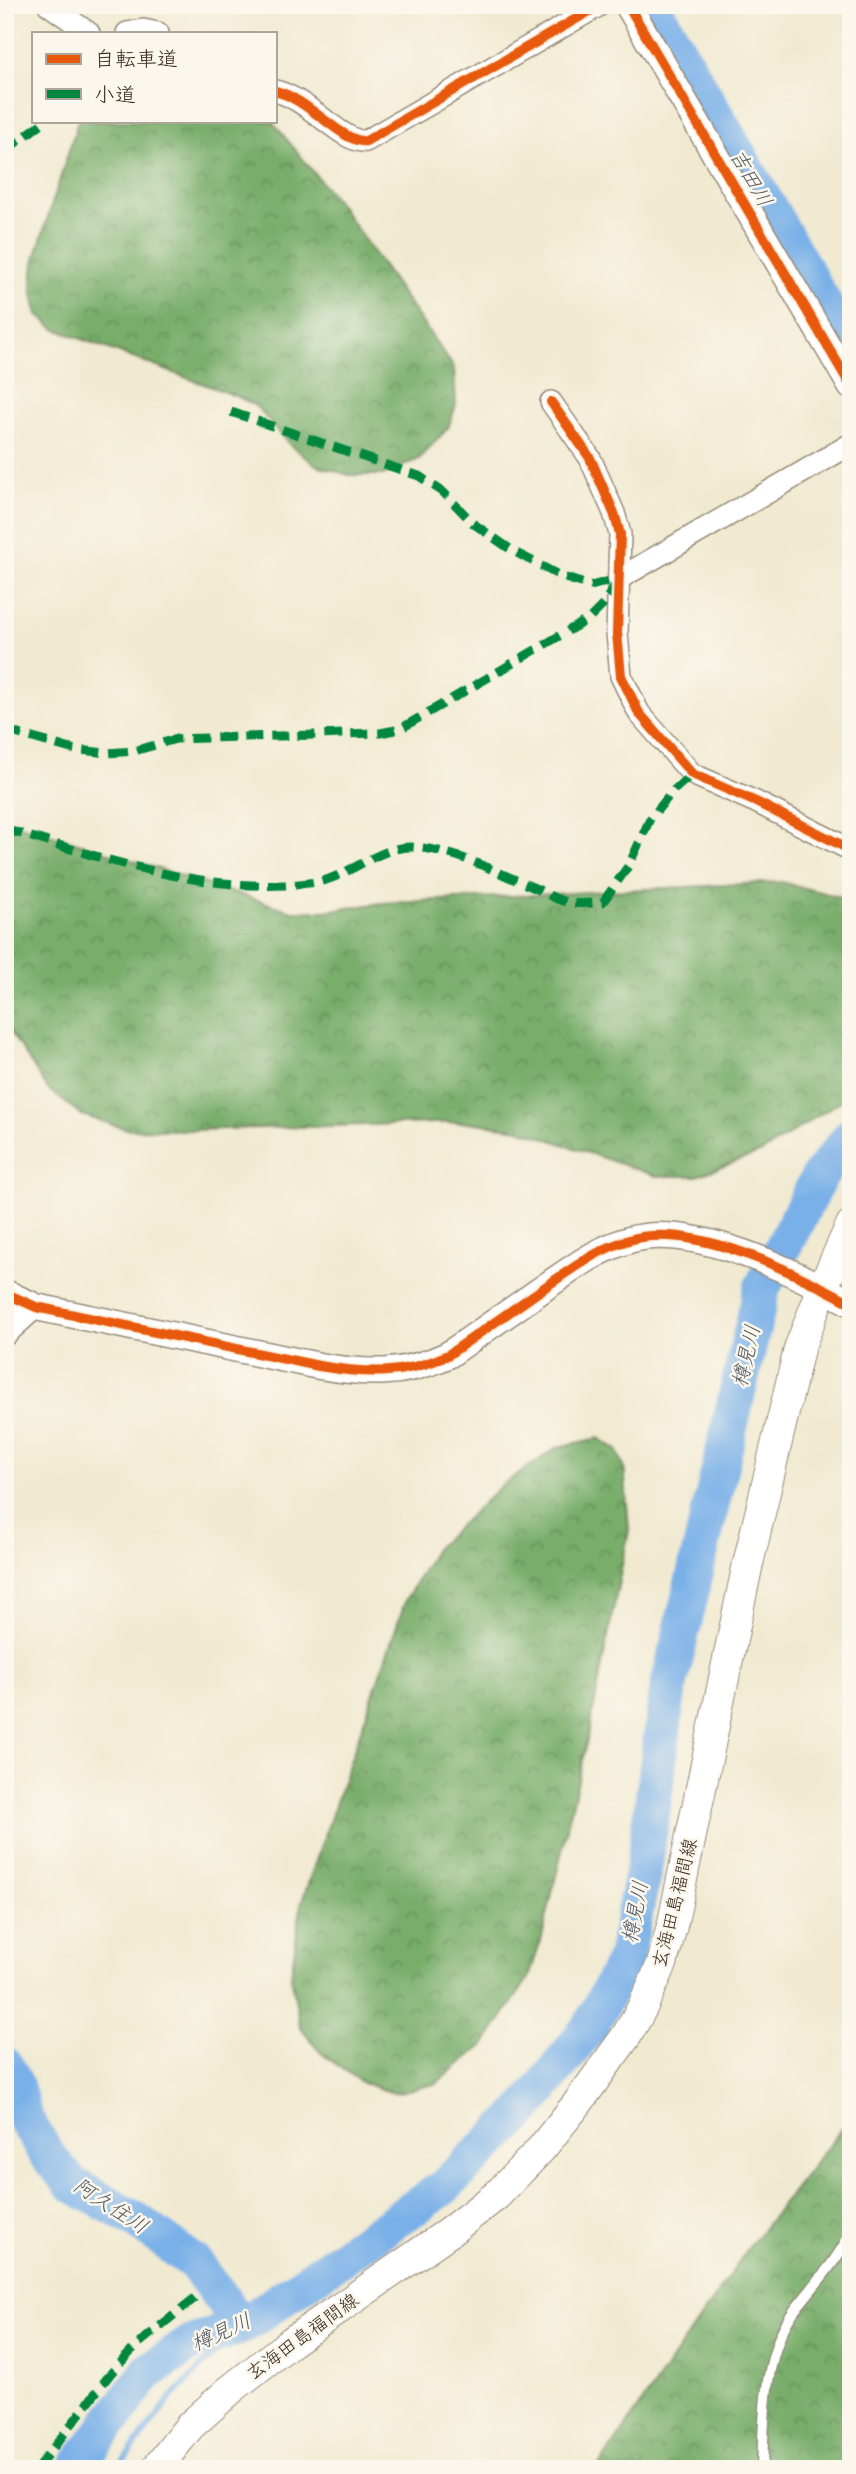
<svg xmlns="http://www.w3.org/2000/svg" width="856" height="2474" viewBox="0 0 856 2474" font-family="'Playpen Sans','Klee One',sans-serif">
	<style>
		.forest { fill: url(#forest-crowns); stroke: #5a6c44; stroke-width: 2 }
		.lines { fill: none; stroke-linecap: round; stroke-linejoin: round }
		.stream { stroke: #79b0e8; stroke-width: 6 }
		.river { stroke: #79b0e8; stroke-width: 37 }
		.service-casing { stroke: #968a78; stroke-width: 13 }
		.minor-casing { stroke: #968a78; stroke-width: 24 }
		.tertiary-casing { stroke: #968a78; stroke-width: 29 }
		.secondary-casing { stroke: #968a78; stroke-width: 32 }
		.service { stroke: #fff; stroke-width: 10 }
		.minor { stroke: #fff; stroke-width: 21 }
		.tertiary { stroke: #fff; stroke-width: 26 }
		.secondary { stroke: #fff; stroke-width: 30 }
		.quiet { stroke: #00873e; stroke-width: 9; stroke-dasharray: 18 9; stroke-linecap: butt }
		.cycleway-casing { stroke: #fbf7ec; stroke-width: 15 }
		.cycleway { stroke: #e8590c; stroke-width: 10 }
		.labels { text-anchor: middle; stroke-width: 5; stroke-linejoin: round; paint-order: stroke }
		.street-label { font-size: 19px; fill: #3b2a1e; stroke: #fbf7ec }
		.water-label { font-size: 21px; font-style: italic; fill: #515965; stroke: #fbf7ec }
	</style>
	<defs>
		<pattern id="forest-crowns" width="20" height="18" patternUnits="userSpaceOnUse" patternTransform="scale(1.75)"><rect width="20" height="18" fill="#78ad6a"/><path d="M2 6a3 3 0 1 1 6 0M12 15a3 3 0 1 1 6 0" fill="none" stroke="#648d57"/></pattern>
	</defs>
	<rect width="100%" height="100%" fill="#fbf7ec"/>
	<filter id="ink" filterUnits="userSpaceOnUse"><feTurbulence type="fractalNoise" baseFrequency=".0143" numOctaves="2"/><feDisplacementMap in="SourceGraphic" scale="14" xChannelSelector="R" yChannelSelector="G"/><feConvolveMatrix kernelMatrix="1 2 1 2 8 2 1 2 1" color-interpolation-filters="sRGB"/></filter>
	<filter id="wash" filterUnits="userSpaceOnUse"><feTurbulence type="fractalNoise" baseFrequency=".00686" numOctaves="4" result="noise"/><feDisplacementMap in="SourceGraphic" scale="28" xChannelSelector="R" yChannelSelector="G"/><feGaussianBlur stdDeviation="1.57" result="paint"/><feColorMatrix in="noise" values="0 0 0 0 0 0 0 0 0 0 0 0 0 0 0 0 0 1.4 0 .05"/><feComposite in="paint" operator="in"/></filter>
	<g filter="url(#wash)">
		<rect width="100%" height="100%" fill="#f1ead1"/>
		<!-- forest -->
		<g class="forest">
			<path d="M78 121H272L340 205 454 368 456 405 448 428 419 459 384 475H349L316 465 290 445 256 406 236 396 55 329 37 314 32 288 34 262Z"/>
			<path d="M5 820 292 911H326L382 903 781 882 851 900V1094L762 1152 697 1176H656L519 1129 468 1122 189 1130 127 1129 82 1115 48 1089 5 1024Z"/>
			<path d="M599 1438 617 1450 624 1466 629 1530 590 1727 542 1937 529 1977 485 2044 435 2084 394 2093 363 2083 322 2054 300 2026 291 1976 301 1904 406 1599 435 1549 502 1485 558 1447Z"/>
			<path d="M851 2117V2275L846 2280 848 2312 851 2313V2469H597L749 2247Z"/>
		</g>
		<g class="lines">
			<!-- stream -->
			<path class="stream" d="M117 2469 170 2399 242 2326"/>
			<!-- river -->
			<g class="river">
				<path d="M652 5 851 351"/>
				<path d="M5 2066 15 2084 24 2117 47 2155 72 2184 136 2220 195 2263 242 2326"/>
				<path d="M75 2469 148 2372 190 2344 242 2326 444 2187 524 2111 591 2025 626 1956 645 1861 668 1689 762 1288 820 1175 851 1136"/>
			</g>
		</g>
	</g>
	<g filter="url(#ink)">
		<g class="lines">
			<defs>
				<path id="service" d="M762 2469C764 2420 763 2353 794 2311 814 2285 836 2263 851 2232"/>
				<g id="minor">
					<path d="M49 5 89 33"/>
					<path d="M127 33 143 30 158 33"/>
					<path d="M275 91C308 98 343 144 366 141L600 5"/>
					<path d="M551 402 590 458 614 513 620 534 617 633 621 676 639 713 692 774 756 802 851 850"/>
					<path d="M620 578 851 444"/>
					<path d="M5 1335 36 1307"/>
				</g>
				<g id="tertiary">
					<path d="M628 5 851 386"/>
					<path d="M5 1293 36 1307 319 1366C367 1374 403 1376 448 1355 479 1333 510 1312 541 1290 569 1271 595 1250 629 1240 693 1221 794 1272 851 1303"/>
				</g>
				<path id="secondary" d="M156 2469 190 2426 230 2390 291 2342 448 2233 497 2195 541 2149 577 2104 627 2035 642 2008 662 1964 673 1922 747 1568 799 1349 823 1287 851 1225"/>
			</defs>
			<!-- service casing -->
			<use href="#service" class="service-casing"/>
			<!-- minor casing -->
			<use href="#minor" class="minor-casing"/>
			<!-- tertiary casing -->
			<use href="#tertiary" class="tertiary-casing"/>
			<!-- secondary casing -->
			<use href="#secondary" class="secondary-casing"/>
			<!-- service -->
			<use href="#service" class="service"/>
			<!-- minor -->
			<use href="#minor" class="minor"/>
			<!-- tertiary -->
			<use href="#tertiary" class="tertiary"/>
			<!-- secondary -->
			<use href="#secondary" class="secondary"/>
			<!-- quiet -->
			<g class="quiet">
				<path d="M5 151 45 121"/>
				<path d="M231 412 419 476 443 492 474 524 513 551 562 577 591 586 620 578"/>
				<path d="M5 730 71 749 107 753 134 751 176 739 380 733 400 729 590 618 602 606 617 582"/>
				<path d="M5 829C106 859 210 897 317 882 346 878 380 846 411 847 454 849 498 873 537 889 547 894 560 902 571 903 581 904 593 903 603 902L629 865 650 819 674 790 692 774"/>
				<path d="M37 2469 111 2373 137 2345 196 2297"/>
			</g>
			<defs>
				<g id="cycleway">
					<path d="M628 5 851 386"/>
					<path d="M275 91C308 98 343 144 366 141L600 5"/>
					<path d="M551 402 590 458 614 513 620 534 617 633 621 676 639 713 692 774 756 802 851 850"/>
					<path d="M5 1293 36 1307 319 1366C367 1374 403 1376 448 1355 479 1333 510 1312 541 1290 569 1271 595 1250 629 1240 693 1221 794 1272 851 1303"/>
				</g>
			</defs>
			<!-- cycleway casing -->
			<use href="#cycleway" class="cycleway-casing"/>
			<!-- cycleway -->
			<use href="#cycleway" class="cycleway"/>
		</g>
	</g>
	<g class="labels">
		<!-- street labels -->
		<g class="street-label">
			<text transform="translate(674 1903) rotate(-76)" y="7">玄海田島福間線</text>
			<text transform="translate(302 2336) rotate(-36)" y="7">玄海田島福間線</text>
		</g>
		<!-- water labels -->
		<g class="water-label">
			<text transform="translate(751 178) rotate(60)" y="7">吉田川</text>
			<text transform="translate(746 1356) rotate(-77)" y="7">樽見川</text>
			<text transform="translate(635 1912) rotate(-79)" y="7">樽見川</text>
			<text transform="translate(111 2206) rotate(33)" y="7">阿久住川</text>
			<text transform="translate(221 2332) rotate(-24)" y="7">樽見川</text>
		</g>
	</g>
	<!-- margin -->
	<rect width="856" height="2474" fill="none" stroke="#fbf7ec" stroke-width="28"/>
	<!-- legend -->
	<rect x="32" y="32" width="245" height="91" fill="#fbf7ec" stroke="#aea59a" stroke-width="2"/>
	<rect x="46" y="54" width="35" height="10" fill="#e8590c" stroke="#aea59a" stroke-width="2"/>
	<text x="94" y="66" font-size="21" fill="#3b2a1e">自転車道</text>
	<rect x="46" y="89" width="35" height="10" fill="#00873e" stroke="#aea59a" stroke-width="2"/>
	<text x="94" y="102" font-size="21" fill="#3b2a1e">小道</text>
</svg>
